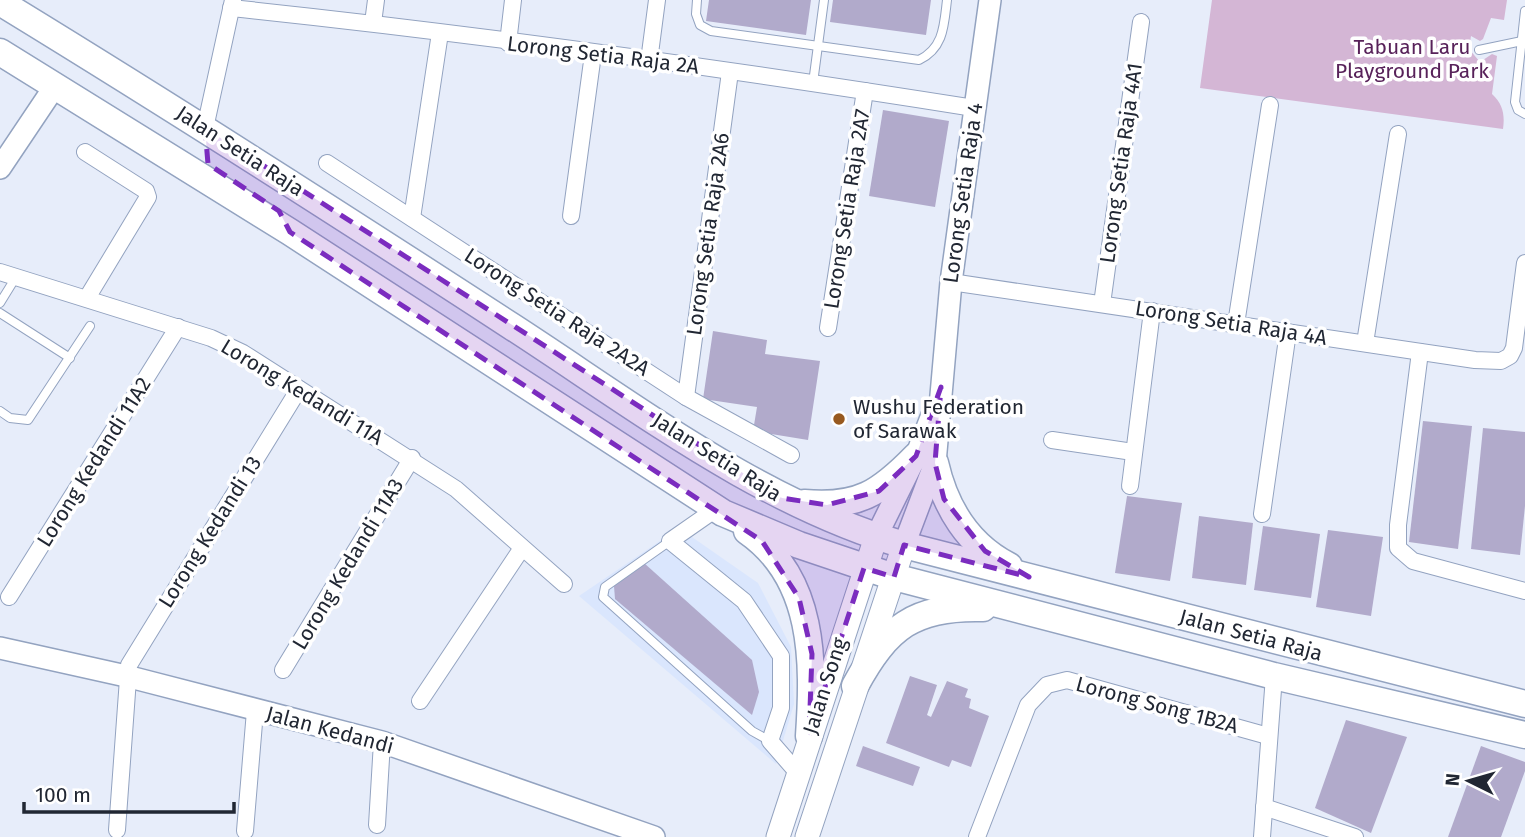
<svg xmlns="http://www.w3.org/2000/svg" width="1525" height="837" viewBox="0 0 1525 837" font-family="'Fira Sans',sans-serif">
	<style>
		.built { fill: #dae6fd }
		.green { fill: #d4b6d5 }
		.building { fill: #b1aacb }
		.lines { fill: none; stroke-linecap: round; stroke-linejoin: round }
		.service-casing { stroke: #93a3c0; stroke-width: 10 }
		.minor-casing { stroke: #93a3c0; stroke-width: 18 }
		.tertiary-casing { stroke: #93a3c0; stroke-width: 24 }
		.secondary-casing { stroke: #93a3c0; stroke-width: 25 }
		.primary-casing { stroke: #93a3c0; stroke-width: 29 }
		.service { stroke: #fff; stroke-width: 8 }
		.minor { stroke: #fff; stroke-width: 16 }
		.tertiary { stroke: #fff; stroke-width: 21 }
		.secondary { stroke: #fff; stroke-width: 23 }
		.primary { stroke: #fff; stroke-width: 26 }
		.marked { fill: #7b2cbf; fill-opacity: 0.2; stroke: #7b2cbf; stroke-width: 5; stroke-dasharray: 14 9; stroke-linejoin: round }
		.poi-dot { fill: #97591f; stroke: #fff; stroke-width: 2.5 }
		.labels { text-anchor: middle; stroke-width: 7; stroke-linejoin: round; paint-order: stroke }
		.park-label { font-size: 21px; fill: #58225a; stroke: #fff }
		.street-label { font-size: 21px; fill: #212733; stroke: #fff }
		.poi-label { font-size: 21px; fill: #212733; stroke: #fff; text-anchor: start }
	</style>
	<rect width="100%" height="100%" fill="#e7edfa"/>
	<!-- built -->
	<path class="built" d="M679 528 758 583 791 647 794 704 776 764 579 596Z"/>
	<!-- green -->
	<path class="green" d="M1212 0H1507L1504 20 1491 18 1483 39 1480 41 1471 36 1469 49 1480 62 1492 54 1497 56 1492 94C1503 104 1505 115 1503 129L1200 88Z"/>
	<!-- building -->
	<g class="building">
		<path d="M709 0H811L806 35 706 21Z"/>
		<path d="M833 0H931L926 35 830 22Z"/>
		<path d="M883 110 949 121 935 207 869 196Z"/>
		<path d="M713 331 767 340 765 354 820 361 808 440 753 431 757 407 703 399Z"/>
		<path d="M1423 421 1472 426 1458 549 1409 542Z"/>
		<path d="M1483 428 1525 432V506L1520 555 1471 549Z"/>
		<path d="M1127 496 1182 503 1170 581 1115 573Z"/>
		<path d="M1199 516 1253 523 1246 585 1192 578Z"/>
		<path d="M1263 526 1320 534 1311 598 1254 590Z"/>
		<path d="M1328 530 1383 537 1371 616 1316 607Z"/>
		<path d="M644 563 752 660 759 692 752 715 615 599 614 586Z"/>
		<path d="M910 676 937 685 927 715 931 717 947 681 968 689 965 697 971 699 969 708 989 716 971 767 952 760 949 767 886 743Z"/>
		<path d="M1346 720 1407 737 1371 833 1315 808Z"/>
		<path d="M863 746 920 767 913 786 856 766Z"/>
		<path d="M1481 746 1525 762V771L1501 837H1448Z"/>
	</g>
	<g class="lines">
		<defs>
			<g id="service">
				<path d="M697 0 696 14 700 25 711 31 919 60C944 48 944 25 947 0"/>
				<path d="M1525 11 1515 102 1518 110 1525 114"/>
				<path d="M1479 50 1522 41"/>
				<path d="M813 83 824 0"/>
				<path d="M0 303 16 277"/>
				<path d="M0 313 70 358"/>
				<path d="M0 411 10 418 28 420 90 326"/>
				<path d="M670 541 605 587 603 597 752 731 770 741"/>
			</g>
			<g id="minor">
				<path d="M231 8C480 34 728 69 974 108"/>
				<path d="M373 23 376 0"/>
				<path d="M508 43 513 0"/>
				<path d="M649 61 657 0"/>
				<path d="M205 128 233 0"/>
				<path d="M85 152 146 191 148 197 87 298"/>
				<path d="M327 163 686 397 791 455"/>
				<path d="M571 216 593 54"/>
				<path d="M412 218 440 33"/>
				<path d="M0 272 211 338 243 353 456 489 564 584"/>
				<path d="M951 282 1475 360 1501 361 1510 356 1514 348 1525 263"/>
				<path d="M1102 304 1141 22"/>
				<path d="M1236 324 1270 105"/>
				<path d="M828 328 865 91"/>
				<path d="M1365 343 1398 134"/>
				<path d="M1420 352 1398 525V548L1413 561 1525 591"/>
				<path d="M686 397 730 72"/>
				<path d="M1052 440 1133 452"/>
				<path d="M1130 486 1152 311"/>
				<path d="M716 509 670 541 744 601 781 656V708L770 741 797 772"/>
				<path d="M1262 514 1288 332"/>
				<path d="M9 597 178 327"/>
				<path d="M283 670 412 458"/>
				<path d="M420 701 522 548"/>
				<path d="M1264 807 1355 837"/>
				<path d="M377 825 382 742"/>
				<path d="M117 830 129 665 299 389"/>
				<path d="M245 831 255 711"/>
				<path d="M977 837 1028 705 1047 685 1067 680 1268 736"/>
				<path d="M1262 837 1274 676"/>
			</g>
			<g id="tertiary">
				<path d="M0 168 55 86"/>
				<path d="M876 537 916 456 932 415"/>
				<path d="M904 545 935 463 951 282 990 0"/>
				<path d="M0 648 126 676 382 742 654 837"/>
			</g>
			<g id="secondary">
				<path d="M778 837 876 537"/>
				<path d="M807 837 904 545"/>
			</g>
			<g id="primary">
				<path d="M0 2C172 107 342 216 511 326 636 407 760 503 904 545L1525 704"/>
				<path d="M0 52 290 232 723 513 799 545 894 577 1274 676 1525 735"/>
				<path d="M935 463C945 507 968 545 1009 566"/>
				<path d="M804 503C858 508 880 493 916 456"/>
				<path d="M747 531C815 578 814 662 809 736"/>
				<path d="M855 686C887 627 914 606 983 608"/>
			</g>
		</defs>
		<!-- service casing -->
		<use href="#service" class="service-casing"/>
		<!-- minor casing -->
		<use href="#minor" class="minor-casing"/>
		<!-- tertiary casing -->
		<use href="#tertiary" class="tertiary-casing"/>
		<!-- secondary casing -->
		<use href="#secondary" class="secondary-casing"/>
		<!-- primary casing -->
		<use href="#primary" class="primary-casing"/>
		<!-- service -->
		<use href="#service" class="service"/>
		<!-- minor -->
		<use href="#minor" class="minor"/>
		<!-- tertiary -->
		<use href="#tertiary" class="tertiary"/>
		<!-- secondary -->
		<use href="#secondary" class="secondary"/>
		<!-- primary -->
		<use href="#primary" class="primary"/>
	</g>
	<!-- marked area -->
	<path class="marked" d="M205 128 782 498 827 505 879 491 916 456 941 387 935 463 944 499 985 551 1029 577 904 545 894 577 864 568 809 736 812 654 799 598 762 541 290 232 279 211 208 164Z"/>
	<!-- markers -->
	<circle class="poi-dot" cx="839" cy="419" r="7"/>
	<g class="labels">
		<!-- park labels -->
		<g class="park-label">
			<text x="1412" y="54">Tabuan Laru<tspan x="1412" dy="24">Playground Park</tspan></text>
		</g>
		<!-- street labels -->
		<g class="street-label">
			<text transform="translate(603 55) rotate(7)" y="7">Lorong Setia Raja 2A</text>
			<text transform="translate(240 151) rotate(33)" y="7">Jalan Setia Raja</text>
			<text transform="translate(1121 163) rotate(-82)" y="7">Lorong Setia Raja 4A1</text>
			<text transform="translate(963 193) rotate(-82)" y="7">Lorong Setia Raja 4</text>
			<text transform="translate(847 209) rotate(-81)" y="7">Lorong Setia Raja 2A7</text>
			<text transform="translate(708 234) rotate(-82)" y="7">Lorong Setia Raja 2A6</text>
			<text transform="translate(557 312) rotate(33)" y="7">Lorong Setia Raja 2A2A</text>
			<text transform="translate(1231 323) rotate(9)" y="7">Lorong Setia Raja 4A</text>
			<text transform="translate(302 392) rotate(31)" y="7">Lorong Kedandi 11A</text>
			<text transform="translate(717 457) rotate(32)" y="7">Jalan Setia Raja</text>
			<text transform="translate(94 462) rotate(-58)" y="7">Lorong Kedandi 11A2</text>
			<text transform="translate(210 532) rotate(-58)" y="7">Lorong Kedandi 13</text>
			<text transform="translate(348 564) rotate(-59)" y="7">Lorong Kedandi 11A3</text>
			<text transform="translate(1251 635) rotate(15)" y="7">Jalan Setia Raja</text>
			<text transform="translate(825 686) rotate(-72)" y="7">Jalan Song</text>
			<text transform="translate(1157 705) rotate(15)" y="7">Lorong Song 1B2A</text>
			<text transform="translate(330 730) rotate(15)" y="7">Jalan Kedandi</text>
		</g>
		<!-- poi labels -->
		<g class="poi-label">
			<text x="853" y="414">Wushu Federation<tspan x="853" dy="24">of Sarawak</tspan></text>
		</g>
	</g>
	<!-- north arrow -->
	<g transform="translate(1469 781) rotate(275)" stroke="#ffffff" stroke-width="5" paint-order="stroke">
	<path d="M0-5L12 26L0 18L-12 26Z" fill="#212733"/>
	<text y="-10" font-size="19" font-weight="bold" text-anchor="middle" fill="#212733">N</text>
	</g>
	<!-- scale -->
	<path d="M24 802v10h210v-10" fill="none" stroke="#212733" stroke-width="3.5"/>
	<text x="35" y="802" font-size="21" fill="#212733" stroke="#ffffff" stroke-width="5" paint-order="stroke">100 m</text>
</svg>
